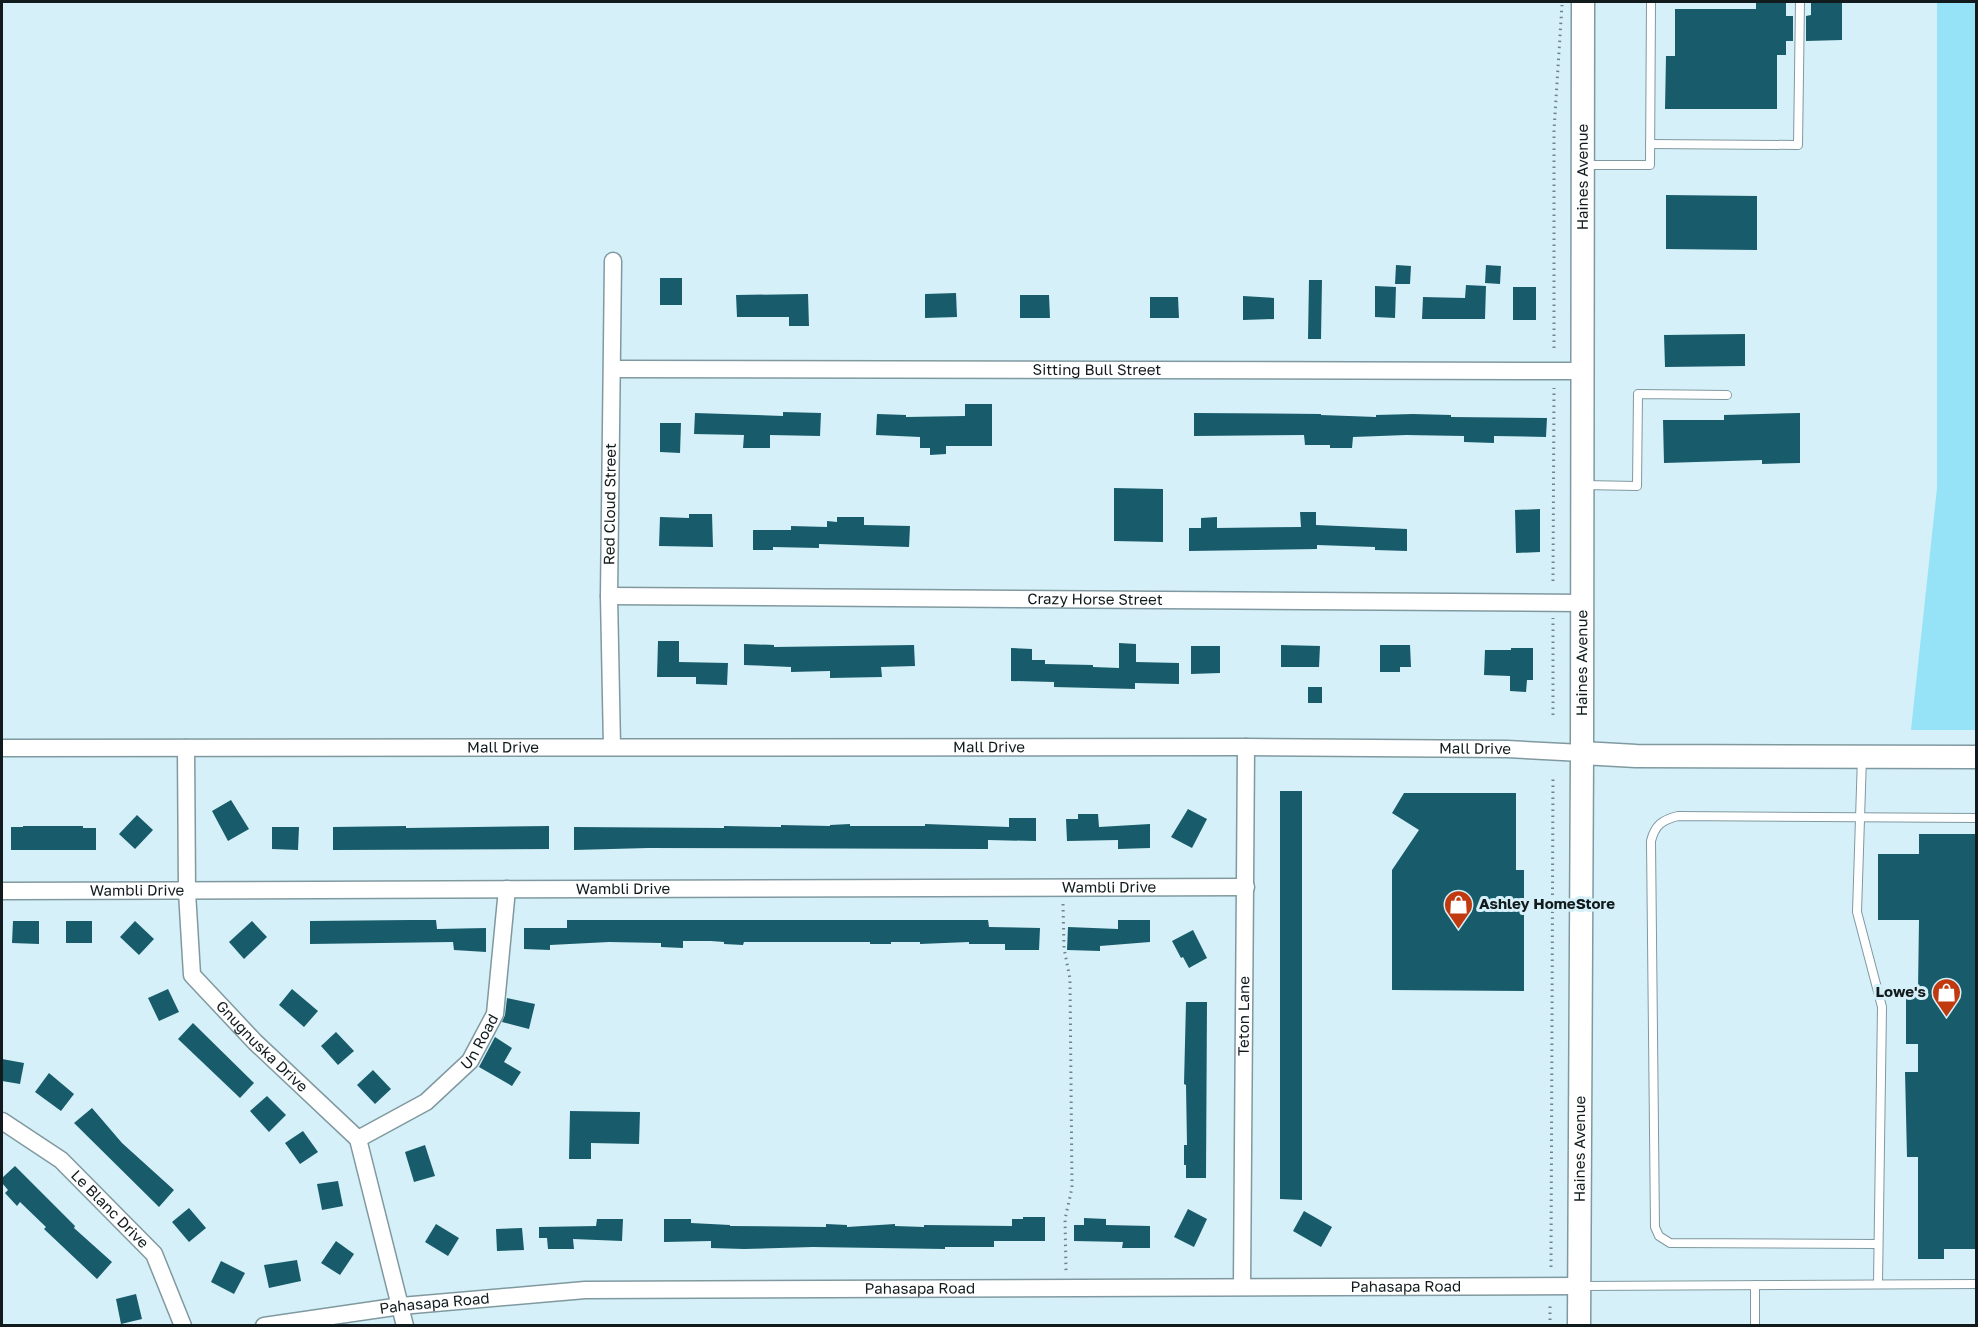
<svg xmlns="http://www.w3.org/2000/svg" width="1978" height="1327" viewBox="0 0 1978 1327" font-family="'Golos Text',sans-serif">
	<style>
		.green { fill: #96e3f7 }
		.building { fill: #185c6b }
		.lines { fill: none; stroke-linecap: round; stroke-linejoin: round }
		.lane-casing { stroke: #8099a0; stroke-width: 10 }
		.street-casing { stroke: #8099a0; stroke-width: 19 }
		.secondary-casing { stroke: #8099a0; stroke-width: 25 }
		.path { stroke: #708287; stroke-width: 3; stroke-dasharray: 1.5 4.5; stroke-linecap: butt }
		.lane { stroke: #fff; stroke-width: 8 }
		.street { stroke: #fff; stroke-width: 16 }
		.secondary { stroke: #fff; stroke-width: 22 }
		.labels { text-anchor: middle; stroke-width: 6; stroke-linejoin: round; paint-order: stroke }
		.street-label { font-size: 15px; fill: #111b1d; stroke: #d5f0f8 }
		.poi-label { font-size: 15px; font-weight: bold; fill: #111b1d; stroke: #d5f0f8; text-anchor: start }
	</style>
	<rect width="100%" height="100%" fill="#d5f0f8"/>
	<!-- green -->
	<path class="green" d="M1937 2H1976V730H1911L1937 488Z"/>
	<!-- building -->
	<g class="building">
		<path d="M1756 2H1786V16H1793V41H1786V55H1777V109H1665L1666 56H1675V9H1756Z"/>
		<path d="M1811 2H1842V40L1806 41V16L1811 15Z"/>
		<path d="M1666 195 1757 196V250L1666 249Z"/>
		<path d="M1396 265 1411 266 1410 284H1395Z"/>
		<path d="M1486 265 1501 266 1500 284 1485 283Z"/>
		<rect x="660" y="278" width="22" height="27"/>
		<path d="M1309 280H1322L1321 339H1308Z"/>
		<path d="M1466 285 1486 286 1485 319H1422L1423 297 1465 298Z"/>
		<path d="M1375 286 1396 287 1395 318 1375 317Z"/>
		<rect x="1513" y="287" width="23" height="33"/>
		<path d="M956 293 957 317 925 318V294Z"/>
		<path d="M808 294 809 326H789V317H737L736 295Z"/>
		<path d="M1020 295H1049L1050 318H1020Z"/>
		<path d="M1243 296 1274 298V319L1243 320Z"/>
		<path d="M1150 297H1178L1179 318H1150Z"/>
		<path d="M1745 334V366L1665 367 1664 335Z"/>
		<path d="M965 404H992V446H946V454L930 455V448H920V437L876 435 877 414 906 415V417L965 416Z"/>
		<path d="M783 412 821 413 820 436 770 435V448H743L744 435 694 434 695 413 783 416Z"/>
		<path d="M1194 413 1321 414V415L1376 417V415L1413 414 1451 415V417L1547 418 1546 437 1494 436V443L1464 442V436L1406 435 1353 437 1352 448H1330V445H1305L1304 435 1194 436Z"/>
		<path d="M1800 413V463L1762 464V460L1664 463 1663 420H1724V415Z"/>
		<path d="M660 423H681L680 453 660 452Z"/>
		<path d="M1114 488 1163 489V542L1114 541Z"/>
		<path d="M1540 509V552L1516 553 1515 510Z"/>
		<path d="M1300 512H1316V525L1407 529V551L1375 550V547L1317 545V549L1189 551V528H1201V518L1217 517V528L1301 527Z"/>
		<path d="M689 514H712L713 547 659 546 660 517 689 518Z"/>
		<path d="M837 517H864V525L910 526 909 547 819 544V548L773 547V550H753V530H791V526L827 527V521L837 522Z"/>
		<path d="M658 641H679V662L728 663 727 685 696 684V677H657Z"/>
		<path d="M1119 643 1136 644V662L1179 663V684L1135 683V689L1054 687V682L1011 681V648L1032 649V660H1045V664L1093 665V667L1119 668Z"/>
		<path d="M744 644 774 645V647L914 645 915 666 881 667 882 677 830 678V671L791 672V667L744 665Z"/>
		<path d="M1281 645 1320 646 1319 667H1281Z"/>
		<path d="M1380 645H1410L1411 667H1400V672H1380Z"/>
		<path d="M1191 646H1220V673L1191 674Z"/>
		<path d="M1511 648H1533V680H1527L1526 692 1510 691V676L1484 675 1485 650H1511Z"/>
		<rect x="1308" y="687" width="14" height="16"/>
		<path d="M1280 791H1302V1200L1280 1199Z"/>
		<path d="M1404 793H1516V870H1524V991L1392 990V870L1419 830 1392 813Z"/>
		<path d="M231 800 249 829 228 841 212 811Z"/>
		<path d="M1188 809 1207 819 1192 848 1171 837Z"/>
		<path d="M1078 814H1098L1099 827 1150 824V848L1118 849V840L1067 841 1066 819H1078Z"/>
		<path d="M137 815 153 830 135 849 119 834Z"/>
		<path d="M1009 818H1036V841L988 840V849L648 848 574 850V827L724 828V826L781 827V825L830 826V825L850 824V826H925V824L1009 827Z"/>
		<path d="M23 826H83V828H96V850H11V827H23Z"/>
		<path d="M406 826V828L549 826V849L333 850V827Z"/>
		<path d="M272 827H299L298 850 272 849Z"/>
		<path d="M1919 834H1977V1249H1944V1259H1918V1157H1907L1905 1072H1918V1044H1906V990H1918L1919 920H1878V854H1919Z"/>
		<path d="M410 920H436L437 929 486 928V952L454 950 453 942 310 944V921Z"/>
		<path d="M567 920H988L989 927 1040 928 1039 950H1005V944H969V942L920 944V942H891V944H870V942H744L743 945 724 944V942L711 941H683V948L661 947V943L609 942 550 945V950L524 949V928H567Z"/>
		<path d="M1118 920H1150V942L1100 946V951L1067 950 1068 927 1118 929Z"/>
		<path d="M13 921H39V944L12 943Z"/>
		<rect x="66" y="921" width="26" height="22"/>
		<path d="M135 921 154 939 139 955 120 937Z"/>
		<path d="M252 921 267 937 244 959 229 942Z"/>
		<path d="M1193 930 1207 958 1189 968 1183 957 1181 958 1172 941Z"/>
		<path d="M168 989 179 1012 159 1021 148 998Z"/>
		<path d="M292 989 318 1011 304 1027 279 1005Z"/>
		<path d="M507 998 535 1004 529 1029 502 1022 505 1015Z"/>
		<path d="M1186 1002H1207L1206 1178H1186V1165H1184V1145H1187L1186 1085 1184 1084Z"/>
		<path d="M193 1023 254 1083 240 1098 178 1039Z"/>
		<path d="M336 1032 354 1051 338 1065 321 1046Z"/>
		<path d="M495 1037 512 1048 504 1062 521 1072 512 1086 479 1067Z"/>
		<path d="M2 1059 24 1063 20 1084 2 1081Z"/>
		<path d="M373 1070 391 1089 375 1104 357 1085Z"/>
		<path d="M49 1073 74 1094 61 1111 35 1092Z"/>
		<path d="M267 1096 286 1115 269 1132 250 1111Z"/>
		<path d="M92 1108 122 1143 174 1190 159 1207 74 1123Z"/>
		<path d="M570 1111 640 1112 639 1144 591 1143V1159H569Z"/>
		<path d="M303 1131 318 1152 300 1164 285 1143Z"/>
		<path d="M425 1145 435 1176 414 1182 405 1152Z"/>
		<path d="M15 1166 75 1226 74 1228 112 1262 97 1279 44 1229 46 1227 20 1202 17 1206 5 1193 8 1190 2 1183V1178Z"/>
		<path d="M338 1181 343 1206 322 1210 317 1184Z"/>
		<path d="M189 1208 206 1228 189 1242 172 1222Z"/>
		<path d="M1188 1209 1207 1219 1194 1247 1174 1237Z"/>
		<path d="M1304 1211 1332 1227 1321 1247 1293 1231Z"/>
		<path d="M1023 1217H1045V1241H994V1247H945V1249L813 1247 744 1249 711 1248V1241L664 1242V1219H691V1223L730 1225V1226L826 1227V1224L847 1225V1227L895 1224V1226L924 1227V1225L1012 1226V1219H1023Z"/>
		<path d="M1084 1218 1106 1219V1225L1150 1226V1248H1122L1123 1242 1074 1241V1225H1084Z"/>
		<path d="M597 1219H623L622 1241 573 1239 574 1249H548L547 1238H539V1227L596 1226Z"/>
		<path d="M436 1224 459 1238 448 1256 425 1242Z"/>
		<path d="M522 1228 524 1250 497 1251 496 1229Z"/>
		<path d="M336 1241 354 1254 340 1275 321 1263Z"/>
		<path d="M297 1260 301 1281 269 1288 264 1265Z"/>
		<path d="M221 1261 245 1273 234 1294 211 1282Z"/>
		<path d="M136 1294 142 1319 121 1324 116 1299Z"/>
	</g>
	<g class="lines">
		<defs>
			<g id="lane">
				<path d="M1650 144 1798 145 1800 2"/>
				<path d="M1583 165H1650L1651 2"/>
				<path d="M1583 485 1637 486 1638 394 1727 395"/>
				<path d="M1862 757 1857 912 1882 1007 1878 1284"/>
				<path d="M1878 1244 1670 1243 1659 1236 1655 1227 1651 841C1655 825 1662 820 1678 816L1976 818"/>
				<path d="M1755 1285V1326"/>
				<path d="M1581 1286 1976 1284"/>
			</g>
			<g id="street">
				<path id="s1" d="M613 369 1583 371"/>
				<path id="s2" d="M609 596 1582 603"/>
				<path id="s3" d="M612 747 609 596 613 261"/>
				<path id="s4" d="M2 748 1246 747 1507 749 1582 753"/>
				<path id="s5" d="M186 748 187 892 192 975 255 1042 358 1139 405 1326"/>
				<path id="s6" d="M2 891 1246 887"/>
				<path id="s7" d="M2 1121 61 1160 154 1254 183 1326"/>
				<path id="s8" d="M358 1139 426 1102 470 1061 495 1014 507 889"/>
				<path id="s9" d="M1242 1286 1246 747"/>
				<path id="s10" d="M264 1326 401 1306 585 1290 1579 1286"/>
			</g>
			<g id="secondary">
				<path d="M1582 753 1636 756 1976 757"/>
				<path id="s11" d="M1579 1326 1582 753 1583 2"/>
			</g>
		</defs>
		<!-- lane casing -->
		<use href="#lane" class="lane-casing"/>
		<!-- street casing -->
		<use href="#street" class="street-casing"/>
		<!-- secondary casing -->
		<use href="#secondary" class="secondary-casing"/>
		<!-- path -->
		<g class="path">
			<path d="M1554 348V130L1562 5"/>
			<path d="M1553 581 1554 388"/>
			<path d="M1553 715V618"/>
			<path d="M1063 904 1064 948 1070 979 1072 1188 1065 1219 1066 1271"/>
			<path d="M1551 1267 1553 775"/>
			<path d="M1550 1326V1304"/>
		</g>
		<!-- lane -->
		<use href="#lane" class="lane"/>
		<!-- street -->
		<use href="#street" class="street"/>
		<!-- secondary -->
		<use href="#secondary" class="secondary"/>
	</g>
	<!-- icons -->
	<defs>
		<symbol id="shop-pin" viewBox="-11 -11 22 30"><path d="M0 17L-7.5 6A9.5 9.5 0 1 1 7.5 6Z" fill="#c1390e" stroke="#d5f0f8"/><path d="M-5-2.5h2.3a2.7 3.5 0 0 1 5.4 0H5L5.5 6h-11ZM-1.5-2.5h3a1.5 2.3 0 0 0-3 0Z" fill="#fff"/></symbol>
	</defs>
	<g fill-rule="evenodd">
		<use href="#shop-pin" x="1442" y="888" width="33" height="45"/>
		<use href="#shop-pin" x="1930" y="976" width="33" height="45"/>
	</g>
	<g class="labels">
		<!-- street labels -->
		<g class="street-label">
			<text dy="5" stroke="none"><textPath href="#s11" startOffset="1149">Haines Avenue</textPath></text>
			<text dy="5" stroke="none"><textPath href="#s1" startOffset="484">Sitting Bull Street</textPath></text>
			<text dy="5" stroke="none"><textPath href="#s3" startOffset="243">Red Cloud Street</textPath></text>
			<text dy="5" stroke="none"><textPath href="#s2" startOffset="486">Crazy Horse Street</textPath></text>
			<text dy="5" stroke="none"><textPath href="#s11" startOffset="663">Haines Avenue</textPath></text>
			<text dy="5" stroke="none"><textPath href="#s4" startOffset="501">Mall Drive</textPath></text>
			<text dy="5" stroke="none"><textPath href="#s4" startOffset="987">Mall Drive</textPath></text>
			<text dy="5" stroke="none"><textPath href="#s4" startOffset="1473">Mall Drive</textPath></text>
			<text dy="5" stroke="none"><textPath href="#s6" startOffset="1107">Wambli Drive</textPath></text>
			<text dy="5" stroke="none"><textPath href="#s6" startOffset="621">Wambli Drive</textPath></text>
			<text dy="5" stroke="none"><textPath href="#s6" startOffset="135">Wambli Drive</textPath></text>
			<text dy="5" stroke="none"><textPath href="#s9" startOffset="270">Teton Lane</textPath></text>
			<text dy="5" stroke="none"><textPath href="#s8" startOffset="159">Un Road</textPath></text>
			<text dy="5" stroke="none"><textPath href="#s5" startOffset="327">Gnugnuska Drive</textPath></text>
			<text dy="5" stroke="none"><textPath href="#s11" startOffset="177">Haines Avenue</textPath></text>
			<text dy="5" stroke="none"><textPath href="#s7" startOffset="140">Le Blanc Drive</textPath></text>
			<text dy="5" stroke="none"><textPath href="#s10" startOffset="1144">Pahasapa Road</textPath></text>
			<text dy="5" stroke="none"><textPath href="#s10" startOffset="658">Pahasapa Road</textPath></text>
			<text dy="5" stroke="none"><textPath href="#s10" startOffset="172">Pahasapa Road</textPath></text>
		</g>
		<!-- poi labels -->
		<g class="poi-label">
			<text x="1479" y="909">Ashley HomeStore</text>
			<text x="1926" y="997" text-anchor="end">Lowe's</text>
		</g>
	</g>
	<!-- border -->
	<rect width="1978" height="1327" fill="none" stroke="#111b1d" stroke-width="6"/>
</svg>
